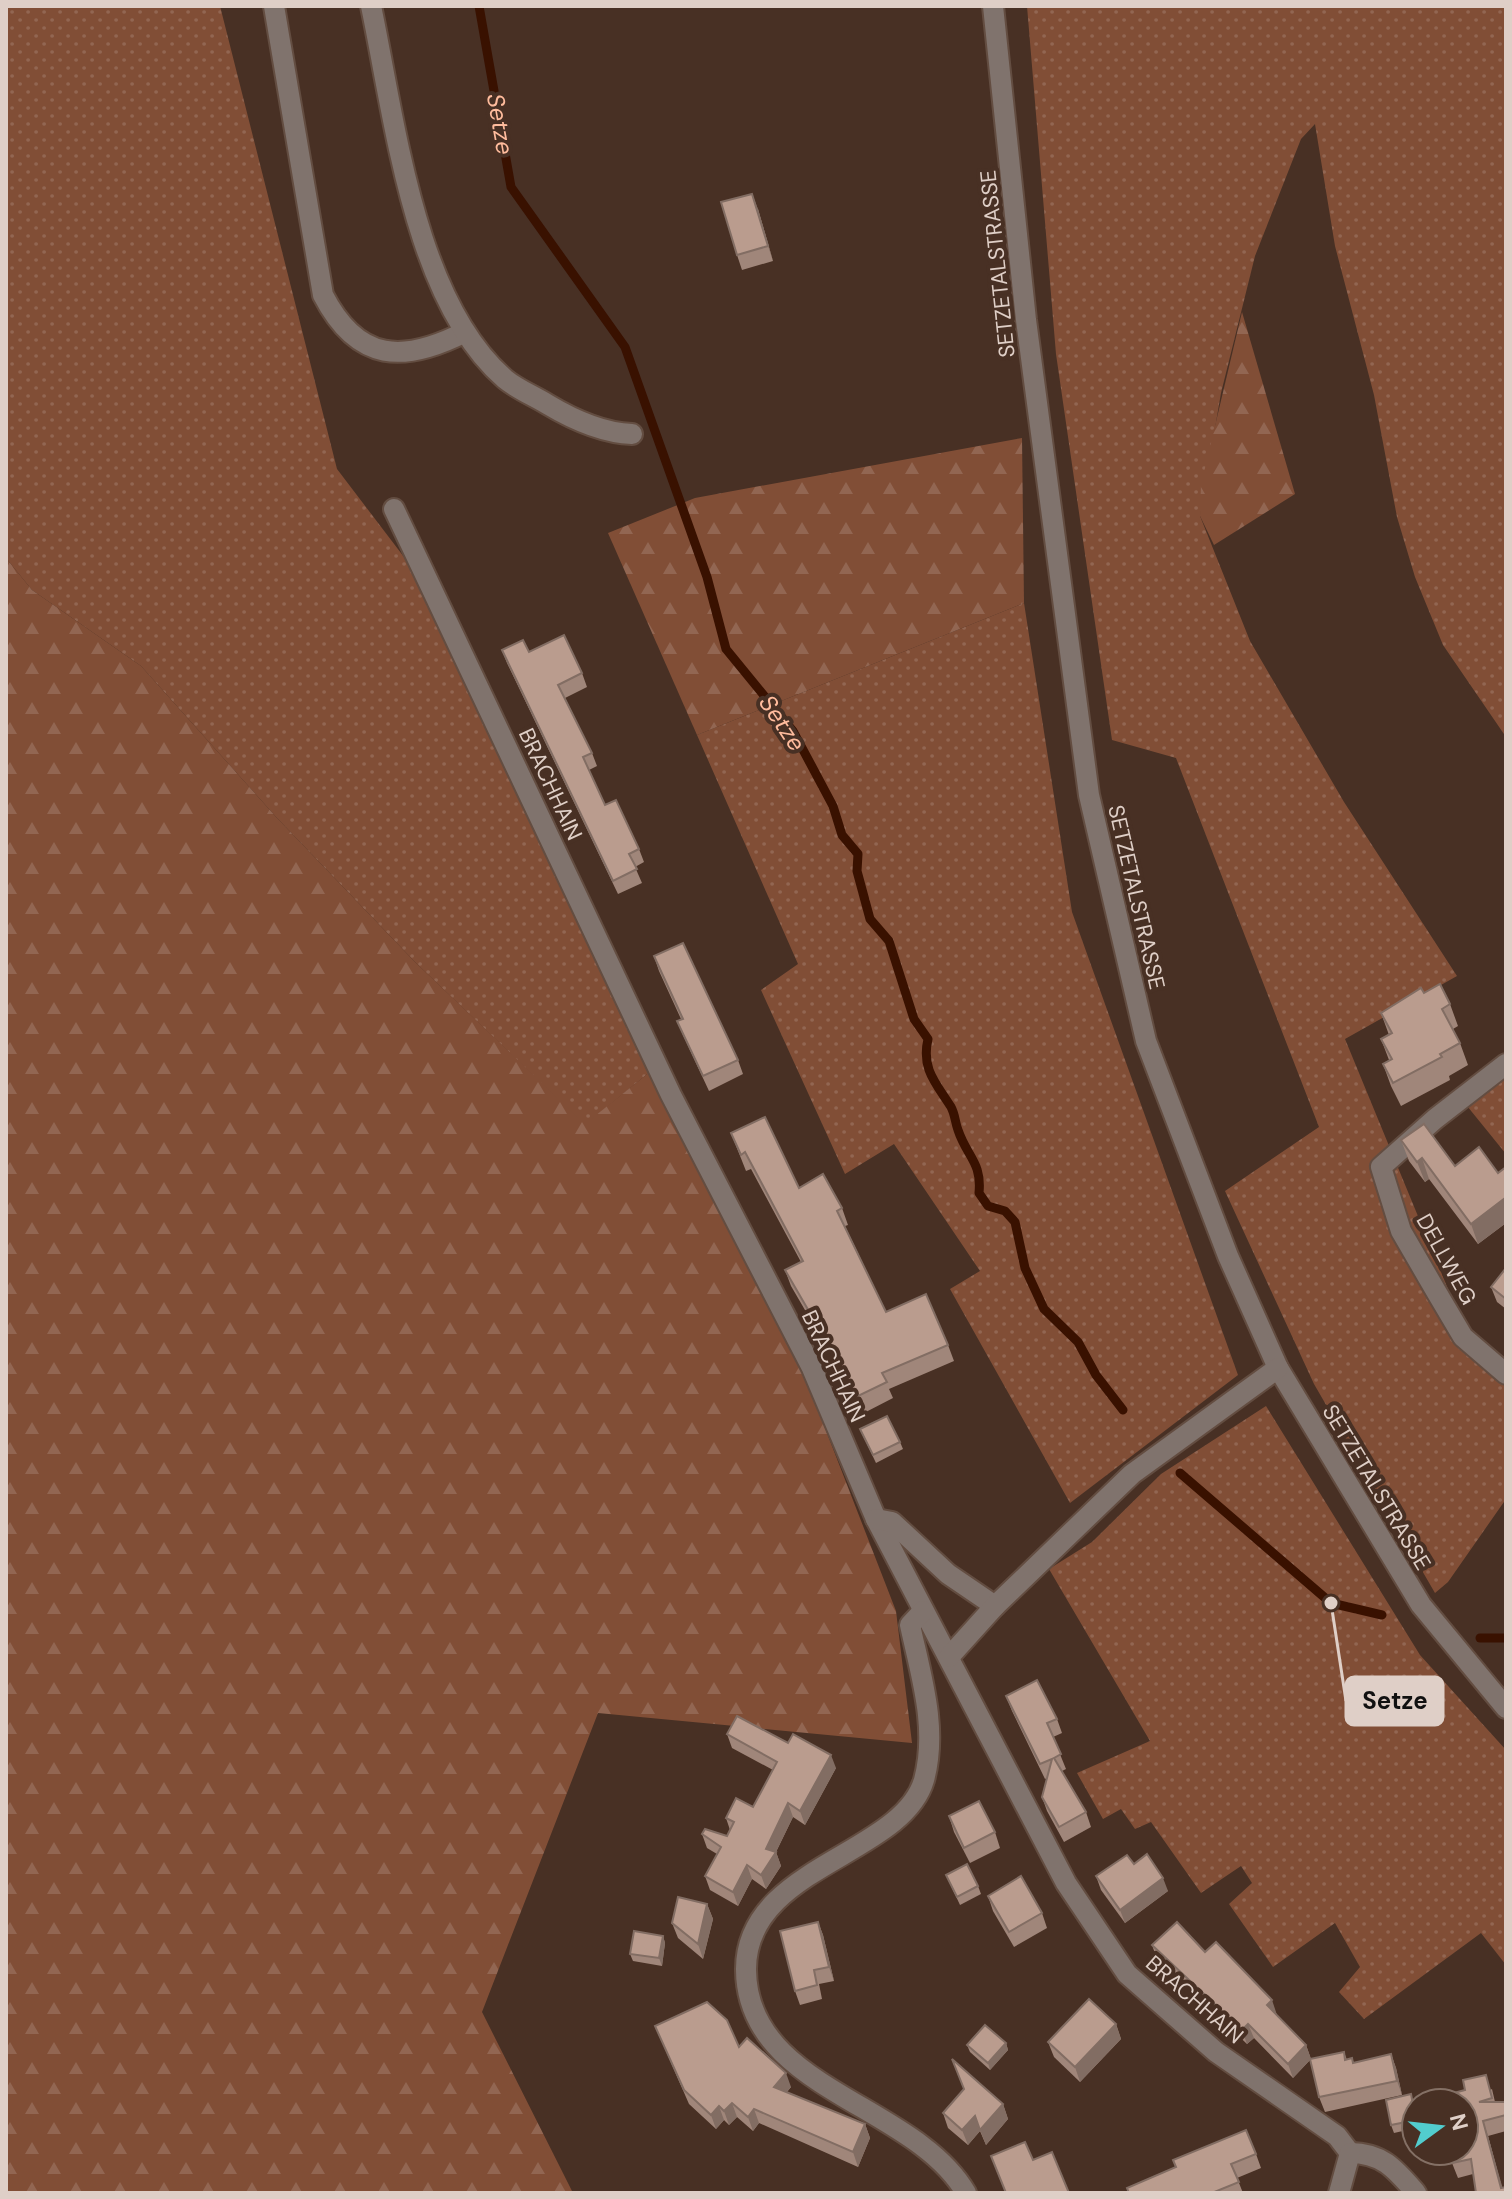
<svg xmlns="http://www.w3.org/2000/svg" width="1512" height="2199" viewBox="0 0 1512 2199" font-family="'DM Sans',sans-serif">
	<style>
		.green { fill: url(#green-dots) }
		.forest { fill: url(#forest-firs) }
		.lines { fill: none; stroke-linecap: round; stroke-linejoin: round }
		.stream { stroke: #391100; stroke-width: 9 }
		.minor-casing { stroke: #634d41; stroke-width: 24 }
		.minor { stroke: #80736d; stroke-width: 20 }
		.wall { fill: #a0867a }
		.shaded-wall { fill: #826d63 }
		.building { fill: #ba9c8e; stroke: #826d63; stroke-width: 2 }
		.labels { text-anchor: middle; stroke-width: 8; stroke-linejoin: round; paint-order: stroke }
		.street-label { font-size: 22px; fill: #dfcfc7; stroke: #483024 }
		.water-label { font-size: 24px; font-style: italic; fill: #ffbc9d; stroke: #483024 }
		.leader { fill: none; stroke: #dfcfc7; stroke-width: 3 }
		.callout-dot { fill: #dfcfc7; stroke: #483024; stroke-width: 3 }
		.callout { fill: #dfcfc7; stroke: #dfcfc7; stroke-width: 3 }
		.callout-label { font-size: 24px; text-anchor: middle; font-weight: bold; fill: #111 }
	</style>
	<defs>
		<pattern id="green-dots" width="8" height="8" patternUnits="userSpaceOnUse" patternTransform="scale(2)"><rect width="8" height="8" fill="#814e36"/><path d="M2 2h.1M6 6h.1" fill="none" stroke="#926652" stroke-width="1.8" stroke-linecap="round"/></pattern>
		<pattern id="forest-firs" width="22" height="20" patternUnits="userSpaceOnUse" patternTransform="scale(2)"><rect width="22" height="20" fill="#814e36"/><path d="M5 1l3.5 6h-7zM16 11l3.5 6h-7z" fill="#926652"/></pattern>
	</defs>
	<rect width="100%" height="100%" fill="#483024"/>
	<!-- green -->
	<g class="green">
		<path d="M6 6H220L337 469 439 603 651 1071 585 1125 415 962 277 818 141 666 32 590 6 558Z"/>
		<path d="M1027 6H1506V737L1443 645 1415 577 1397 517 1374 395 1335 246 1315 124 1301 139 1255 256 1221 393 1200 516 1250 641 1344 802 1457 976 1345 1039 1462 1323 1506 1367V1499L1448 1582 1435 1593 1314 1384 1225 1191 1319 1127 1176 758 1112 740 1056 354Z"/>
		<path d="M1024 603 1072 912 1238 1375 1070 1503 950 1289 980 1271 894 1144 845 1174 761 990 798 964 697 735Z"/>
		<path d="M1506 1059V1154L1459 1096Z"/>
		<path d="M1266 1406 1420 1655 1506 1750V1965L1481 1933 1364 2019 1339 1992 1360 1967 1335 1923 1273 1967 1229 1904 1252 1883 1241 1866 1201 1893 1151 1822 1135 1829 1121 1809 1103 1819 1077 1773 1150 1741 1049 1569 1092 1542 1161 1474Z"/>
	</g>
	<!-- forest -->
	<g class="forest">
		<path d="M1242 312 1295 494 1214 545 1200 516 1201 485Z"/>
		<path d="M1022 438 1024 603 697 735 608 533 695 498Z"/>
		<path d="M6 558 32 590 141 666 277 818 415 962 585 1124 651 1071 806 1379 896 1611 912 1743 598 1713 482 2012 573 2193H6Z"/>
	</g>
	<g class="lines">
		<!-- stream -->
		<g class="stream">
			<path d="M479 6 511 187 625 347 707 577 726 649 793 731 833 806 842 835 858 854 857 871 870 919 889 941 914 1019 928 1039C921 1069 936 1083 951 1107 955 1114 955 1122 958 1130 967 1157 982 1162 979 1193L988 1206 1005 1211 1015 1222 1025 1268 1044 1309 1078 1342 1096 1375 1123 1410"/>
			<path d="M1180 1473 1331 1603 1382 1615"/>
			<path d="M1480 1638H1506"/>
		</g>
		<defs>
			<g id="minor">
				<path d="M274 6 323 295C358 363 404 363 465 332"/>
				<path d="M371 6C395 120 414 300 505 379 517 389 534 396 547 404 572 419 602 433 632 434"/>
				<path d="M993 6 1026 320 1089 795 1146 1041 1228 1256 1278 1368 1421 1605 1506 1708"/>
				<path d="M394 509 671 1095 812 1368 876 1519 1066 1883 1127 1974 1216 2052 1337 2136 1350 2153"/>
				<path d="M1506 1064 1435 1119 1381 1167 1401 1231 1437 1293 1463 1337 1506 1374"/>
				<path d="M876 1519 892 1522 948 1574 995 1606"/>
				<path d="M923 1611 910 1625C921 1676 938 1728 924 1780 902 1856 745 1866 746 1970 747 2090 914 2103 966 2193"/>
				<path d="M949 1657 995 1606 1132 1474 1278 1368"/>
				<path d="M1350 2153C1383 2153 1396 2170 1416 2193"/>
				<path d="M1339 2193 1350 2153"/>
			</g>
		</defs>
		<!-- minor casing -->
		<use href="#minor" class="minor-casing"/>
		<!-- minor -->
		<use href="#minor" class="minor"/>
	</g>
	<!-- wall -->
	<g class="wall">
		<path d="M758 209 773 261 742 270 737 255Z"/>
		<path d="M502 650 529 652 582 673 587 687 565 698 592 753 597 766 589 770 605 805 639 849 644 862 635 867 642 883 618 894 507 663Z"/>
		<path d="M654 956 738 1060 743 1074 709 1091 683 1035 677 1021 681 1019 659 971Z"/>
		<path d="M1424 993 1450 1004 1458 1026 1453 1029 1460 1043 1468 1065 1449 1076 1450 1080 1401 1106 1391 1086 1383 1064 1389 1060 1381 1039 1389 1035 1381 1013Z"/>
		<path d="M731 1133 799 1188 842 1208 848 1225 845 1226 886 1312 948 1345 954 1361 889 1389 893 1398 862 1414 820 1327 816 1329 791 1286 785 1270 801 1262 751 1169 746 1171Z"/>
		<path d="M1401 1140 1455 1166 1498 1173 1506 1167V1223L1478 1244 1429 1179 1425 1182 1409 1161Z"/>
		<path d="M1506 1268V1309L1497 1302 1491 1287Z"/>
		<path d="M860 1429 900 1442 903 1449 876 1463Z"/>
		<path d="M1006 1696 1057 1719 1062 1733 1053 1737 1066 1769 1062 1771 1086 1812 1091 1827 1064 1842 1047 1811 1042 1797 1047 1778 1045 1779 1012 1711Z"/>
		<path d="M727 1734 836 1768 805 1825 793 1817 776 1852 781 1866 766 1889 752 1879 738 1906 710 1890 705 1876 717 1854 707 1848 702 1834 727 1836 730 1830 726 1818 753 1807 773 1770 732 1748Z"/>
		<path d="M949 1816 995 1832 1000 1848 970 1863 954 1832Z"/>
		<path d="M1134 1864 1168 1891 1125 1923 1101 1890 1096 1876Z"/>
		<path d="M946 1875 978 1886 981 1894 960 1905Z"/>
		<path d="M988 1896 1042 1913 1047 1928 1014 1947 993 1911Z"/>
		<path d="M707 1904 713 1919 703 1959 678 1938 672 1923Z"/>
		<path d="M818 1922 823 1935 834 1981 819 1984 822 1999 800 2005 795 1991Z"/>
		<path d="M663 1936 665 1943 662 1966 633 1961 630 1954Z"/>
		<path d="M1152 1945 1205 1952 1277 2015 1306 2045 1311 2059 1344 2052 1347 2060 1353 2063 1391 2054 1396 2068 1402 2095 1325 2112 1319 2097 1310 2060 1293 2078 1254 2038 1247 2044 1157 1959Z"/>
		<path d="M1116 2024 1121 2039 1080 2082 1054 2057 1048 2042Z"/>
		<path d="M655 2026 791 2087 787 2092 865 2124 870 2138 858 2167 759 2123 753 2131 737 2117 729 2125 724 2120 716 2129 689 2104Z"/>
		<path d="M1006 2043 1008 2050 990 2070 970 2052 967 2045Z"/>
		<path d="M1492 2089 1495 2102H1506V2131L1488 2136 1502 2188 1506 2193 1473 2174 1458 2178 1452 2163 1464 2103Z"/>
		<path d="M1414 2102 1416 2111V2128L1394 2133 1391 2125Z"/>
		<path d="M1003 2104 1008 2119 986 2145 980 2131 968 2145 948 2128 943 2113Z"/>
		<path d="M1256 2154 1261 2168 1237 2178 1243 2193H1128Z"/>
	</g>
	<!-- shaded-wall -->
	<g class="shaded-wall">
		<path d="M752 194 758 209 773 261 768 246Z"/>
		<path d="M1422 1158 1429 1179 1425 1182 1417 1162Z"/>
		<path d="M1505 1198 1506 1201V1223L1478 1244 1471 1224Z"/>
		<path d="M831 1755 836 1768 805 1825 800 1811Z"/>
		<path d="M788 1803 793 1817 776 1852 781 1866 766 1889 761 1875 766 1849Z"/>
		<path d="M747 1865 752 1879 738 1906 733 1892Z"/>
		<path d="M1163 1878 1168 1891 1125 1923 1120 1910Z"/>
		<path d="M707 1904 713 1919 703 1959 698 1944Z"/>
		<path d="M818 1922 823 1935 834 1981 829 1967Z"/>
		<path d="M663 1936 665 1943 662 1966 659 1958Z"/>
		<path d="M1272 2000 1277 2015 1272 2019 1267 2005Z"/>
		<path d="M1116 2024 1121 2039 1080 2082 1075 2067Z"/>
		<path d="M1248 2024 1254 2038 1247 2044 1242 2030Z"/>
		<path d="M1006 2043 1008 2050 990 2070 988 2063Z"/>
		<path d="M1306 2045 1311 2059 1293 2078 1288 2064Z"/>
		<path d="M1391 2054 1396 2068 1402 2095 1397 2081Z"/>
		<path d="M786 2073 791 2087 779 2101 774 2087Z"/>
		<path d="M732 2103 737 2117 729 2125 724 2111Z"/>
		<path d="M1003 2104 1008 2119 986 2145 980 2130Z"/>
		<path d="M719 2106 724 2120 716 2129 711 2115Z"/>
		<path d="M754 2109 759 2123 753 2131 748 2117Z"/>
		<path d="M975 2116 980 2131 968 2145 962 2130Z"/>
		<path d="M1483 2121 1488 2136 1504 2193H1503Z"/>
		<path d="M865 2124 870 2138 858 2167 853 2152Z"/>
	</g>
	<!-- building -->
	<g class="building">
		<path d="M752 194 768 246 737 255 721 202Z"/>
		<path d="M564 635 582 673 558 685 592 753 583 757 605 805 616 800 639 849 629 854 637 869 613 881 502 650 523 640 529 652Z"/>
		<path d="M683 943 738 1060 703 1076 677 1021 683 1019 654 956Z"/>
		<path d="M1440 984 1450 1004 1442 1009 1460 1043 1440 1054 1442 1057 1393 1083 1383 1064 1392 1059 1381 1039 1392 1033 1381 1013 1421 988 1424 993Z"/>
		<path d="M765 1117 799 1188 823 1174 842 1208 837 1211 886 1312 926 1294 948 1345 882 1373 887 1382 856 1397 814 1310 810 1313 785 1270 803 1261 745 1152 741 1155 731 1133Z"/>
		<path d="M1424 1124 1455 1166 1479 1147 1498 1173 1506 1167V1199L1505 1198 1471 1224 1422 1158 1417 1162 1401 1140Z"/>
		<path d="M1506 1268V1299L1491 1287Z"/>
		<path d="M887 1416 900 1442 873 1455 860 1429Z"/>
		<path d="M1037 1680 1057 1719 1047 1723 1061 1754 1054 1758 1086 1812 1059 1827 1042 1797 1052 1759 1040 1764 1006 1696Z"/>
		<path d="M737 1716 788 1743 793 1734 831 1755 800 1811 788 1803 766 1849 776 1852 761 1875 747 1865 733 1892 705 1876 721 1847 702 1834 705 1829 727 1836 734 1822 726 1818 736 1798 753 1807 777 1762 727 1734Z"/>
		<path d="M979 1801 995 1832 964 1848 949 1816Z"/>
		<path d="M1147 1854 1163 1878 1120 1910 1096 1876 1127 1855 1134 1864Z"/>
		<path d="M967 1864 978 1886 957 1897 946 1875Z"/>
		<path d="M1021 1876 1042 1913 1009 1932 988 1896Z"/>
		<path d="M678 1897 707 1904 698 1944 672 1923Z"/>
		<path d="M818 1922 829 1967 814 1970 817 1985 795 1991 780 1931Z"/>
		<path d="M1177 1922 1205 1952 1216 1942 1272 2000 1267 2005 1306 2045 1288 2064 1248 2024 1242 2030 1152 1945Z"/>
		<path d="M634 1931 663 1936 659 1958 630 1954Z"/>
		<path d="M1089 1999 1116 2024 1075 2067 1048 2042Z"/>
		<path d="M707 2002 727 2020 739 2047 747 2038 786 2073 774 2087 865 2124 853 2152 754 2109 748 2117 732 2103 724 2111 719 2106 711 2115 684 2090 655 2026Z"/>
		<path d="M985 2025 1006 2043 988 2063 967 2045Z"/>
		<path d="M1344 2052 1345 2060 1352 2058 1353 2063 1391 2054 1397 2081 1319 2097 1310 2059Z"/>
		<path d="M952 2059 1003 2104 980 2130 975 2116 962 2130 943 2113 964 2089Z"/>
		<path d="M1486 2075 1492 2098 1479 2102H1506V2115L1483 2121 1501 2188 1506 2187V2193H1476L1471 2159 1452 2163 1449 2151H1464V2103H1437L1435 2098 1465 2090 1463 2080Z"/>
		<path d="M1411 2094 1416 2120 1391 2125 1386 2100Z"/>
		<path d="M1246 2130 1256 2154 1231 2164 1239 2182 1212 2193H1129L1127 2188 1176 2167 1173 2160Z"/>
		<path d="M1025 2142 1033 2160 1052 2152 1069 2193H1006L991 2156Z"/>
	</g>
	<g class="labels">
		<!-- street labels -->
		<g class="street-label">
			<text transform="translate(997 264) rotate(-96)" y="8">SETZETALSTRASSE</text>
			<text transform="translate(551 784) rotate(65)" y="8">BRACHHAIN</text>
			<text transform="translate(1137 897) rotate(77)" y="8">SETZETALSTRASSE</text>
			<text transform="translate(1447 1259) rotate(61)" y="8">DELLWEG</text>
			<text transform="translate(834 1366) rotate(65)" y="8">BRACHHAIN</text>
			<text transform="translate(1377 1487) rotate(59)" y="8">SETZETALSTRASSE</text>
			<text transform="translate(1195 1999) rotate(41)" y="8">BRACHHAIN</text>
		</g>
		<!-- water labels -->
		<g class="water-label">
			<text transform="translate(500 124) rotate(80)" y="8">Setze</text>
			<text transform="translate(782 723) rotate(56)" y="8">Setze</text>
		</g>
	</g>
	<!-- callouts -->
	<path class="leader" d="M1331 1603L1346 1701"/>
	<circle class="callout-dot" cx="1331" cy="1603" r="8"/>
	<rect class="callout" x="1346" y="1677" width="97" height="48" rx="8"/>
	<g class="callout-label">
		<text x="1395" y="1709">Setze</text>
	</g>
	<!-- border -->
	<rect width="1512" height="2199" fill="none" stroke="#dfcfc7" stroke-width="16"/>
	<!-- north arrow -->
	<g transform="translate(1440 2127) rotate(75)"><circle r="38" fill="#483024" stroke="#847065" stroke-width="2"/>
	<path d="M0-6L14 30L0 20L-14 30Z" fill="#52cdce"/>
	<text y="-12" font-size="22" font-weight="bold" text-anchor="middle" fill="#dfcfc7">N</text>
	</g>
</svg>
